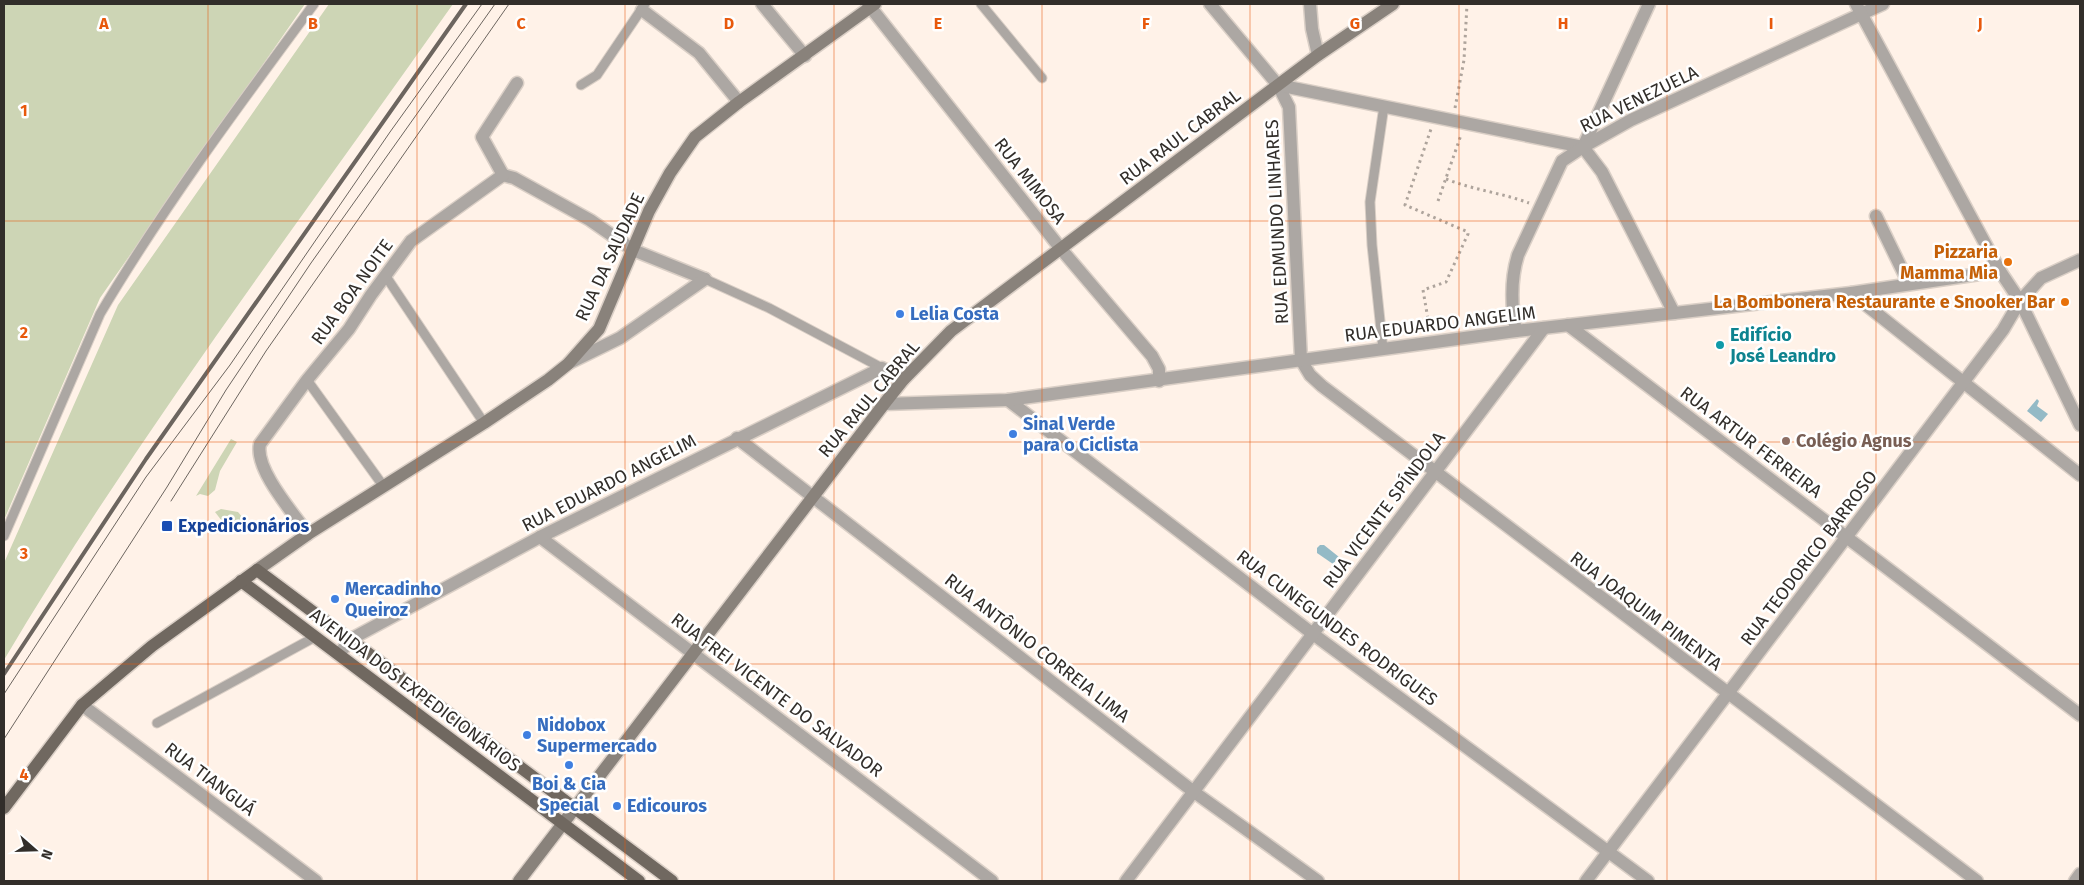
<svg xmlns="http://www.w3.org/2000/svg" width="2084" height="885" viewBox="0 0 2084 885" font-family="'Fira Sans',sans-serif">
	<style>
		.green { fill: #cdd5b5 }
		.water { fill: #94bac6 }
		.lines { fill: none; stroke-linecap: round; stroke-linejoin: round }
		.service-casing { stroke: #dacfc6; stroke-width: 11 }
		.minor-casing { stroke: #dacfc6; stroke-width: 15 }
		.tertiary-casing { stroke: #dacfc6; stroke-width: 15 }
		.secondary-casing { stroke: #dacfc6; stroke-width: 15 }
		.primary-casing { stroke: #dacfc6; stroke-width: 15 }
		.path { stroke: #aea49c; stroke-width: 3; stroke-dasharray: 2.5 4; stroke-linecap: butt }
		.service { stroke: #aca7a3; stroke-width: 9 }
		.minor { stroke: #aca7a3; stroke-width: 12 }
		.tertiary { stroke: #aca7a3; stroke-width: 12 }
		.secondary { stroke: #89827b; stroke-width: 12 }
		.primary { stroke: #706860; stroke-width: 12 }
		.tram { stroke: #6c655f; stroke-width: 1 }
		.rail { stroke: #6c655f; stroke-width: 4 }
		.grid { fill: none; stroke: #e8590c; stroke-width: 1; stroke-opacity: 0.55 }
		.food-dot { fill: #e8710a; stroke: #fff; stroke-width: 2 }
		.shop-dot { fill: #3f7fe0; stroke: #fff; stroke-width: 2 }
		.culture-dot { fill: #0f9aa8; stroke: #fff; stroke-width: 2 }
		.education-dot { fill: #8d6e63; stroke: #fff; stroke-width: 2 }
		.transit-dot { fill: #1a4fb4; stroke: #fff; stroke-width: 2 }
		.labels { text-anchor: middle; stroke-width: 5; stroke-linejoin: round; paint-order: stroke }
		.street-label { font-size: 18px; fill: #322e2a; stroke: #fff }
		.food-label { font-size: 18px; font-weight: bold; fill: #c56008; stroke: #fff; text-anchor: end }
		.shop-label { font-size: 18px; font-weight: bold; fill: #366cbe; stroke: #fff; text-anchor: start }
		.culture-label { font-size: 18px; font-weight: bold; fill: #0d838f; stroke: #fff; text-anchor: start }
		.education-label { font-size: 18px; font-weight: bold; fill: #785e54; stroke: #fff; text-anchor: start }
		.transit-label { font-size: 18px; font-weight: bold; fill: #164399; stroke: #fff; text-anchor: start }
		.grid-label { font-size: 16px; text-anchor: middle; font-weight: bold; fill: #e8590c; stroke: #fff; stroke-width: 5; stroke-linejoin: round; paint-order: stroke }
	</style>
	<rect width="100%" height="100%" fill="#fff2e8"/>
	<!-- green -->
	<g class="green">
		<path d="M4 4H305L100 298 4 520Z"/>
		<path d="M329 4H453C301 220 139 432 4 660V563L118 305Z"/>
		<path d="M231 439 237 442 220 471 215 490 208 496 200 494 196 496Z"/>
		<path d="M221 509 238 512 243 518 233 526 225 525 215 512Z"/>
	</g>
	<!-- water -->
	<g class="water">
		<path d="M2037 399 2039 401 2037 406 2048 414 2041 422 2027 411Z"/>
		<path d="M1320 545H1324L1339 557 1333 564 1317 553V548Z"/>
	</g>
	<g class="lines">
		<defs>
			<g id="service">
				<path d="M981 4 1042 78"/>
				<path d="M581 85 597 75 645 4"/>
				<path d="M385 275 484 423"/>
				<path d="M705 279 769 308 882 368"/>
				<path d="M1383 349 1372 245 1370 202 1384 106"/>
				<path d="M307 380 384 487"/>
				<path d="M4 536 100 314C164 206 240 104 314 4"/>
				<path d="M157 723 315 637"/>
			</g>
			<g id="minor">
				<path d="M762 4 805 56"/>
				<path d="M868 4 1061 249 1152 356 1159 369V381"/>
				<path d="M1210 4 1278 85 1289 107 1301 360 1310 375 1322 386 1977 881"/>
				<path d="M1310 4 1312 29 1318 55"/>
				<path d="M642 10 699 53 739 102"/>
				<path d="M1278 85 1583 147"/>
				<path d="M1583 147 1602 172 1674 313"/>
				<path d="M1583 147 1649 4"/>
				<path d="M503 175 514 178 590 220 633 250 705 279"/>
				<path d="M503 175 482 137 517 83"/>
				<path d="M1876 216 1909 284"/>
				<path d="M1851 293 2080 475"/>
				<path d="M1568 325 2080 715"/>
				<path d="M1516 331C1511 305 1510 281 1518 255L1562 161 1583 147 1631 120 1883 4"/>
				<path d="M569 363 620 338 705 279"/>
				<path d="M1008 400 1313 634 1648 881"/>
				<path d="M884 404 1008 400 1516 331 1851 293 2000 271"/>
				<path d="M737 438 1194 792 1318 881"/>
				<path d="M308 534C294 514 254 469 260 444L307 380 349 329 371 295 411 241 503 175"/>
				<path d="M540 537 992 881"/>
				<path d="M339 654 351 639 540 537 882 368 903 380"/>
				<path d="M82 705 316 881"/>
				<path d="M1126 881 1544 328"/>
				<path d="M1586 881 2003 330 2020 301 2041 278 2080 260"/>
			</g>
			<g id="tertiary">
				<path d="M1856 4 2000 271 2020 301 2080 425"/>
				<path d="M2075 881 2080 874"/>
			</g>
			<g id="secondary">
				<path d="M257 570 308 534 484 423 548 380 568 364 599 329 649 211 670 173 695 137 739 102 875 4"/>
				<path d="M519 881 884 404 903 380 951 331 1318 55 1393 4"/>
			</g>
			<g id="primary">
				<path d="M241 581 639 881"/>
				<path d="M4 808 82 705 152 646 257 570 672 881"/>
			</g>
		</defs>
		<!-- service casing -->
		<use href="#service" class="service-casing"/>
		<!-- minor casing -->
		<use href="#minor" class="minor-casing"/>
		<!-- tertiary casing -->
		<use href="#tertiary" class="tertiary-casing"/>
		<!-- secondary casing -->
		<use href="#secondary" class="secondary-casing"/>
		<!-- primary casing -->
		<use href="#primary" class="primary-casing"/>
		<!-- path -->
		<g class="path">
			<path d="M1455 108 1464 60 1467 4"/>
			<path d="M1446 179C1474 190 1502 193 1529 203"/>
			<path d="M1438 201 1461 135"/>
			<path d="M1430 331 1423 290 1446 282 1468 234V232L1405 205 1431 129"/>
		</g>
		<!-- service -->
		<use href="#service" class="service"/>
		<!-- minor -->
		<use href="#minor" class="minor"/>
		<!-- tertiary -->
		<use href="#tertiary" class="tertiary"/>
		<!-- secondary -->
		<use href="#secondary" class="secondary"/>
		<!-- primary -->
		<use href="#primary" class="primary"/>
		<!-- tram -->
		<g class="tram">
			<path d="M171 501 266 351 509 4"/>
			<path d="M4 694 146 477 230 365 390 132 482 4"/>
			<path d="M4 739 167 487 226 390 311 263 495 4"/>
		</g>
		<!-- rail -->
		<path class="rail" d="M4 674 146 459 466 4"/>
	</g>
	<!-- grid -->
	<path class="grid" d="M208 4V881M417 4V881M625 4V881M834 4V881M1042 4V881M1250 4V881M1459 4V881M1667 4V881M1876 4V881M4 221H2080M4 442H2080M4 664H2080"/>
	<!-- markers -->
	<g class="food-dot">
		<circle cx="2008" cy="262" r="5"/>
		<circle cx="2065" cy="302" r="5"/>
	</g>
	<g class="shop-dot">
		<circle cx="900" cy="314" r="5"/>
		<circle cx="1013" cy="434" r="5"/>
		<circle cx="335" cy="599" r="5"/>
		<circle cx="527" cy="735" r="5"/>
		<circle cx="569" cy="765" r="5"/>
		<circle cx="617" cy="806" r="5"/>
	</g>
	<circle class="culture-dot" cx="1720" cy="345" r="5"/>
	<circle class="education-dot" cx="1786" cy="441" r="5"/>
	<rect class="transit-dot" x="161" y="520" width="12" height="12" rx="2.5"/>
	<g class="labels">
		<!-- street labels -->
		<g class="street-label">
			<text transform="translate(1639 99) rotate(-26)" y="6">RUA VENEZUELA</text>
			<text transform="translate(1180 137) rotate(-37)" y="6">RUA RAUL CABRAL</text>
			<text transform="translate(1030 181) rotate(52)" y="6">RUA MIMOSA</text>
			<text transform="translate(1277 222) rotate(-93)" y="6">RUA EDMUNDO LINHARES</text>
			<text transform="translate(610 257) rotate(-65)" y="6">RUA DA SAUDADE</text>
			<text transform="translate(352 292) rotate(-54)" y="6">RUA BOA NOITE</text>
			<text transform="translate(1440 324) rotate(-7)" y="6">RUA EDUARDO ANGELIM</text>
			<text transform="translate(869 399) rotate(-50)" y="6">RUA RAUL CABRAL</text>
			<text transform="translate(1751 442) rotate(37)" y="6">RUA ARTUR FERREIRA</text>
			<text transform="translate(609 483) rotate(-27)" y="6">RUA EDUARDO ANGELIM</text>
			<text transform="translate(1384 510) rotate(-53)" y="6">RUA VICENTE SPÍNDOLA</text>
			<text transform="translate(1809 558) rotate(-53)" y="6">RUA TEODORICO BARROSO</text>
			<text transform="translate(1646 611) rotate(37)" y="6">RUA JOAQUIM PIMENTA</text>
			<text transform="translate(1337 628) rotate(37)" y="6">RUA CUNEGUNDES RODRIGUES</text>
			<text transform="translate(1037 648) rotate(38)" y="6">RUA ANTÔNIO CORREIA LIMA</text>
			<text transform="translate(415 690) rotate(37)" y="6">AVENIDA DOS EXPEDICIONÁRIOS</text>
			<text transform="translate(777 695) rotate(37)" y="6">RUA FREI VICENTE DO SALVADOR</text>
			<text transform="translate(210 779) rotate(37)" y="6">RUA TIANGUÁ</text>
		</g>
		<!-- food labels -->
		<g class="food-label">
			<text x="1998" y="258">Pizzaria<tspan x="1998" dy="21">Mamma Mia</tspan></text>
			<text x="2055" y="308">La Bombonera Restaurante e Snooker Bar</text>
		</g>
		<!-- shop labels -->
		<g class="shop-label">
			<text x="910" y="320">Lelia Costa</text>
			<text x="1023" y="430">Sinal Verde<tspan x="1023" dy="21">para o Ciclista</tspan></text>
			<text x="345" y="595">Mercadinho<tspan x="345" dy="21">Queiroz</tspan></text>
			<text x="537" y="731">Nidobox<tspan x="537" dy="21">Supermercado</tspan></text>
			<text x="569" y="790" text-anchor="middle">Boi &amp; Cia<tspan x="569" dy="21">Special</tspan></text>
			<text x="627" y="812">Edicouros</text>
		</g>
		<!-- culture labels -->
		<g class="culture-label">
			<text x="1730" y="341">Edifício<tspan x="1730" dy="21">José Leandro</tspan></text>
		</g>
		<!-- education labels -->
		<g class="education-label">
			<text x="1796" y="447">Colégio Agnus</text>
		</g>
		<!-- transit labels -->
		<g class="transit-label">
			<text x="178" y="532">Expedicionários</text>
		</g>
	</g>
	<g class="grid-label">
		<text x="104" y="29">A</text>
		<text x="313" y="29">B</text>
		<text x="521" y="29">C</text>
		<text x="729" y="29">D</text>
		<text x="938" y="29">E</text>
		<text x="1146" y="29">F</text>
		<text x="1355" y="29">G</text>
		<text x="1563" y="29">H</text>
		<text x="1771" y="29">I</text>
		<text x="1980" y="29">J</text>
		<text x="24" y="116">1</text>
		<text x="24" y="338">2</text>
		<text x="24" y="559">3</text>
		<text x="24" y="780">4</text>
	</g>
	<!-- border -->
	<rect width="2084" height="885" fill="none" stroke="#322e2a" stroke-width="10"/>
	<!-- north arrow -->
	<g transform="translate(35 850) rotate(110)" stroke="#ffffff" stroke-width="4" paint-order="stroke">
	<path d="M0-4L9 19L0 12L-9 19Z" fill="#322e2a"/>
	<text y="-8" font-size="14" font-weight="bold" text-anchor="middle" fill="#322e2a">N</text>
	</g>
</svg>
